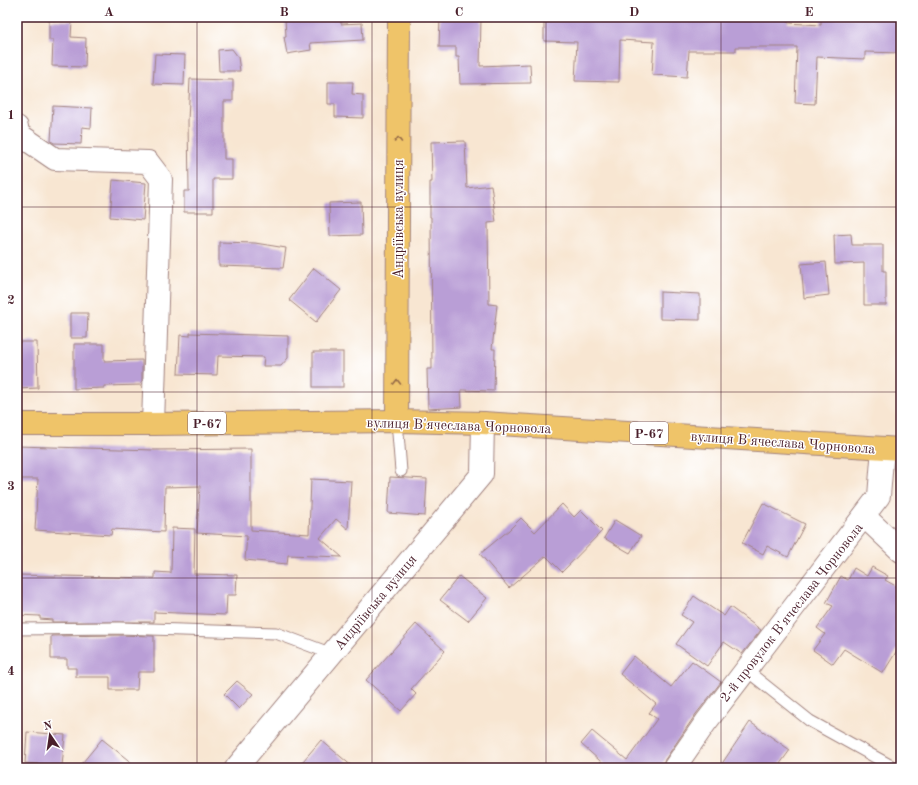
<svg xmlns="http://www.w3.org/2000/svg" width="918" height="785" viewBox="0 0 918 785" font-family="'Old Standard TT',serif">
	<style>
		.building { fill: #b99ed6 }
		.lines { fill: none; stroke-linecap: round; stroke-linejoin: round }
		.service-casing { stroke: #a1827e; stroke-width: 13 }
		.minor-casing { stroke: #a1827e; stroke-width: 24 }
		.primary-casing { stroke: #a1827e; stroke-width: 24 }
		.service { stroke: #fff; stroke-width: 11 }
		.minor { stroke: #fff; stroke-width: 22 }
		.primary { stroke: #efc469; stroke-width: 22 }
		.oneway { stroke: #946947 }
		.grid { fill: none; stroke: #4a1f2b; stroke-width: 1; stroke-opacity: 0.55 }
		.labels { text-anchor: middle; stroke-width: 3; stroke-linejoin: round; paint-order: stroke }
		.shield { fill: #fff; stroke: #80626b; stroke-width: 1 }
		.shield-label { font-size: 13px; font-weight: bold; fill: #4a1f2b }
		.street-label { font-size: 14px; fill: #4a1f2b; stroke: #fff }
		.neatline { fill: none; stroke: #4a1f2b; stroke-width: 1.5 }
		.grid-label { font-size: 13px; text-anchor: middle; font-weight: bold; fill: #4a1f2b }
	</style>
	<rect width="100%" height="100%" fill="#fff"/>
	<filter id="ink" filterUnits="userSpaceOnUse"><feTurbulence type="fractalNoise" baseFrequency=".025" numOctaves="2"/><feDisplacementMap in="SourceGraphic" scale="8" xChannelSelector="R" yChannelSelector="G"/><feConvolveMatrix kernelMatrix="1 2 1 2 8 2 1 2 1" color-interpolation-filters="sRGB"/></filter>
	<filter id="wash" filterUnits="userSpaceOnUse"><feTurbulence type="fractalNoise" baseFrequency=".012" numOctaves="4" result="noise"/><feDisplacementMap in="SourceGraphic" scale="16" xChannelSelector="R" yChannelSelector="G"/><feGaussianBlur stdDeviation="0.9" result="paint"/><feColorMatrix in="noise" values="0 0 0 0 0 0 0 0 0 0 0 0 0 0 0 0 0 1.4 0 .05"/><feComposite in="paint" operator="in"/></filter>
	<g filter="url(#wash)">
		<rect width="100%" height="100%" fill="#f8e6d2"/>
		<g id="blocks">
			<!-- building -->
			<g class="building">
				<path d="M285 17H341V24L362 23 363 40 310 43 311 50 287 54 284 37H286Z"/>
				<path d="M440 17H481L480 66 530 64 531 83 460 84 459 57H456V47H439Z"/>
				<path d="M544 17H788V23L821 25V17L901 19V53L865 52V59L817 57 815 104 795 103 797 47H736V51H689L687 77 652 75 654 42 620 40 619 82 575 81 577 42 544 41Z"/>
				<path d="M49 20 72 21 71 37 86 38 85 67 52 66 53 40H49Z"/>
				<path d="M232 49 238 57 240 71H219L218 50Z"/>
				<path d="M155 54 185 55 184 85 153 84Z"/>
				<path d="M190 79 233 80V101H224V159H232V179H213V212H184V191H189L188 121Z"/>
				<path d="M328 82H353L352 94 363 95V118L335 117V104H328Z"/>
				<path d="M53 106 92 108 91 128 82 127 81 144 54 143 51 141Z"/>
				<path d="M465 141 467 188 491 185 496 222 488 223 489 304 497 305 492 349H495L494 391 461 390 462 407 428 409 427 369H432L431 217H430V182H432L431 142Z"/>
				<path d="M113 180 146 183 143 220 110 217Z"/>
				<path d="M361 202 362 235 330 236 329 203Z"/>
				<path d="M851 234 852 245H883V271H886V305H864V263L835 264 834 235Z"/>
				<path d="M219 242 255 243 286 248 283 268 219 266Z"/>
				<path d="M826 262 829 295 804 298 801 264Z"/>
				<path d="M314 268 341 290 316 322 289 300Z"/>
				<path d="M660 292 700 294V320L660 319Z"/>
				<path d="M70 313H88L87 338H70Z"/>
				<path d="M190 333 288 336V358L281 366H263L264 357 218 356 217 375 178 374 180 335 190 336Z"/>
				<path d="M17 342H37L38 388 17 389Z"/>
				<path d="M74 344H104V361L142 360V385L104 386V388L74 389Z"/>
				<rect x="313" y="352" width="30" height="35"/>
				<path d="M17 446 154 450 251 449V530L309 534 311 479 351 481 348 529 336 519 320 538 342 557 288 555 287 564 245 560 247 536 197 533 200 486 165 487 164 532 112 529 111 535 35 530 38 479H17Z"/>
				<path d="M390 477 427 479 425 516 388 513Z"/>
				<path d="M763 503 805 524 788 557 767 546 763 554 742 543Z"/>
				<path d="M562 504 574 517 581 510 602 531 562 572 546 556 509 588 480 554 509 530 521 518 535 532Z"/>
				<path d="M615 520 641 536 630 553 604 538Z"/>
				<path d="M172 528 195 529 194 574 237 575 236 595H227L226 615 154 612V622H52V620L40 619V616L17 615V575L155 578V572L171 573Z"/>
				<path d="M872 567 888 576 885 580 901 589V644L883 673 844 649 833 664 813 650 825 634 817 628 833 606 826 603 841 576 848 580 854 568 867 576Z"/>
				<path d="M459 576 487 598 468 621 440 600Z"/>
				<path d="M694 596 724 616 730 607 761 630 742 654 724 642 707 666 676 644 692 622 681 615Z"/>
				<path d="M416 624 445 651 411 689 416 694 401 711 366 680Z"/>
				<path d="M119 635 154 636V672H138L137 690H110V677H76V668H67V659H51V636Z"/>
				<path d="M634 656 671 687 692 661 721 682 696 714 664 761 662 768H608L581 744 592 731 627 760 657 719 649 713 656 704 620 674Z"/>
				<path d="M237 681 253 694 239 709 224 694Z"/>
				<path d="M750 722 790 750 777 768H719Z"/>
				<path d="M27 732 65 735 62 766 25 763Z"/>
				<path d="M102 739 138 768H78Z"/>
				<path d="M321 740 354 768H297Z"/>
			</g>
		</g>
	</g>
	<g filter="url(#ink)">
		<use href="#blocks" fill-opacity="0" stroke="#a1827e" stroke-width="1"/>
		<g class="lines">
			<defs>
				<g id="service">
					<path d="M397 421 401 471"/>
					<path d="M17 629 119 628 276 633 332 654"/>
					<path d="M746 670 810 721 895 768"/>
				</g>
				<g id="minor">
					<path d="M17 127V133L55 159 148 162 161 179 153 424"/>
					<path d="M864 516 901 551"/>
					<path d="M236 768 482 474 483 423"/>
					<path d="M674 768 706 722 879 496 883 448"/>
				</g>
				<g id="primary">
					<path d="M397 421 399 17"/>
					<path d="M17 424H153L397 421 483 423 901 449"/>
				</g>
			</defs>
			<!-- service casing -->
			<use href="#service" class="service-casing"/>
			<!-- minor casing -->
			<use href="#minor" class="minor-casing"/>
			<!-- primary casing -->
			<use href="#primary" class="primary-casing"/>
			<!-- service -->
			<use href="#service" class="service"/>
			<!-- minor -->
			<use href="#minor" class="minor"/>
			<!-- primary -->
			<use href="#primary" class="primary"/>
		</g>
		<!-- one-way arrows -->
		<defs><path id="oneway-chevron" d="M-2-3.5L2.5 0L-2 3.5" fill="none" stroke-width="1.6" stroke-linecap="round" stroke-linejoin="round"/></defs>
		<g class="oneway">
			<use href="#oneway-chevron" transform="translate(398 140) rotate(-90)"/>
			<use href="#oneway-chevron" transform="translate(397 382) rotate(-90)"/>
		</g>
	</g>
	<!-- grid -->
	<path class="grid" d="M197 17V768M372 17V768M546 17V768M721 17V768M17 207H901M17 392H901M17 578H901"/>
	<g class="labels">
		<!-- shield labels -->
		<g class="shield">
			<rect x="188" y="412" width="38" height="22" rx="3"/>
			<rect x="630" y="422" width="38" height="22" rx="3"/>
		</g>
		<g class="shield-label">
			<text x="207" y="428">Р-67</text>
			<text x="649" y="438">Р-67</text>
		</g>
		<!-- street labels -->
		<g class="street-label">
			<text transform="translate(398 219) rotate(-90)" y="5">Андріївська вулиця</text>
			<text transform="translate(459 425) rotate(2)" y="5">вулиця В'ячеслава Чорновола</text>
			<text transform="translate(783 442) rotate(4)" y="5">вулиця В'ячеслава Чорновола</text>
			<text transform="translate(375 602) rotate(-50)" y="5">Андріївська вулиця</text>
			<text transform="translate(791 612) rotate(-52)" y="5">2-й провулок В'ячеслава Чорновола</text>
		</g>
	</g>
	<!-- margin -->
	<rect width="918" height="785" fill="none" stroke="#fff" stroke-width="44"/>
	<!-- north arrow -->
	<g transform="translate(50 735) rotate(347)" stroke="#ffffff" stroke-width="3" paint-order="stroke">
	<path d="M0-3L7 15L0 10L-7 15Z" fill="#4a1f2b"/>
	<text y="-6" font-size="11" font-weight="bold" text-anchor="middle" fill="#4a1f2b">N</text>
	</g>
	<rect x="22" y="22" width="874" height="741" class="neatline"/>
	<g class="grid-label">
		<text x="109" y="16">A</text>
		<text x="284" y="16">B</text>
		<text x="459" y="16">C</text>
		<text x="634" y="16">D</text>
		<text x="809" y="16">E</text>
		<text x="11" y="119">1</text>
		<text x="11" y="304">2</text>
		<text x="11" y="490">3</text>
		<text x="11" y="675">4</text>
	</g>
</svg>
